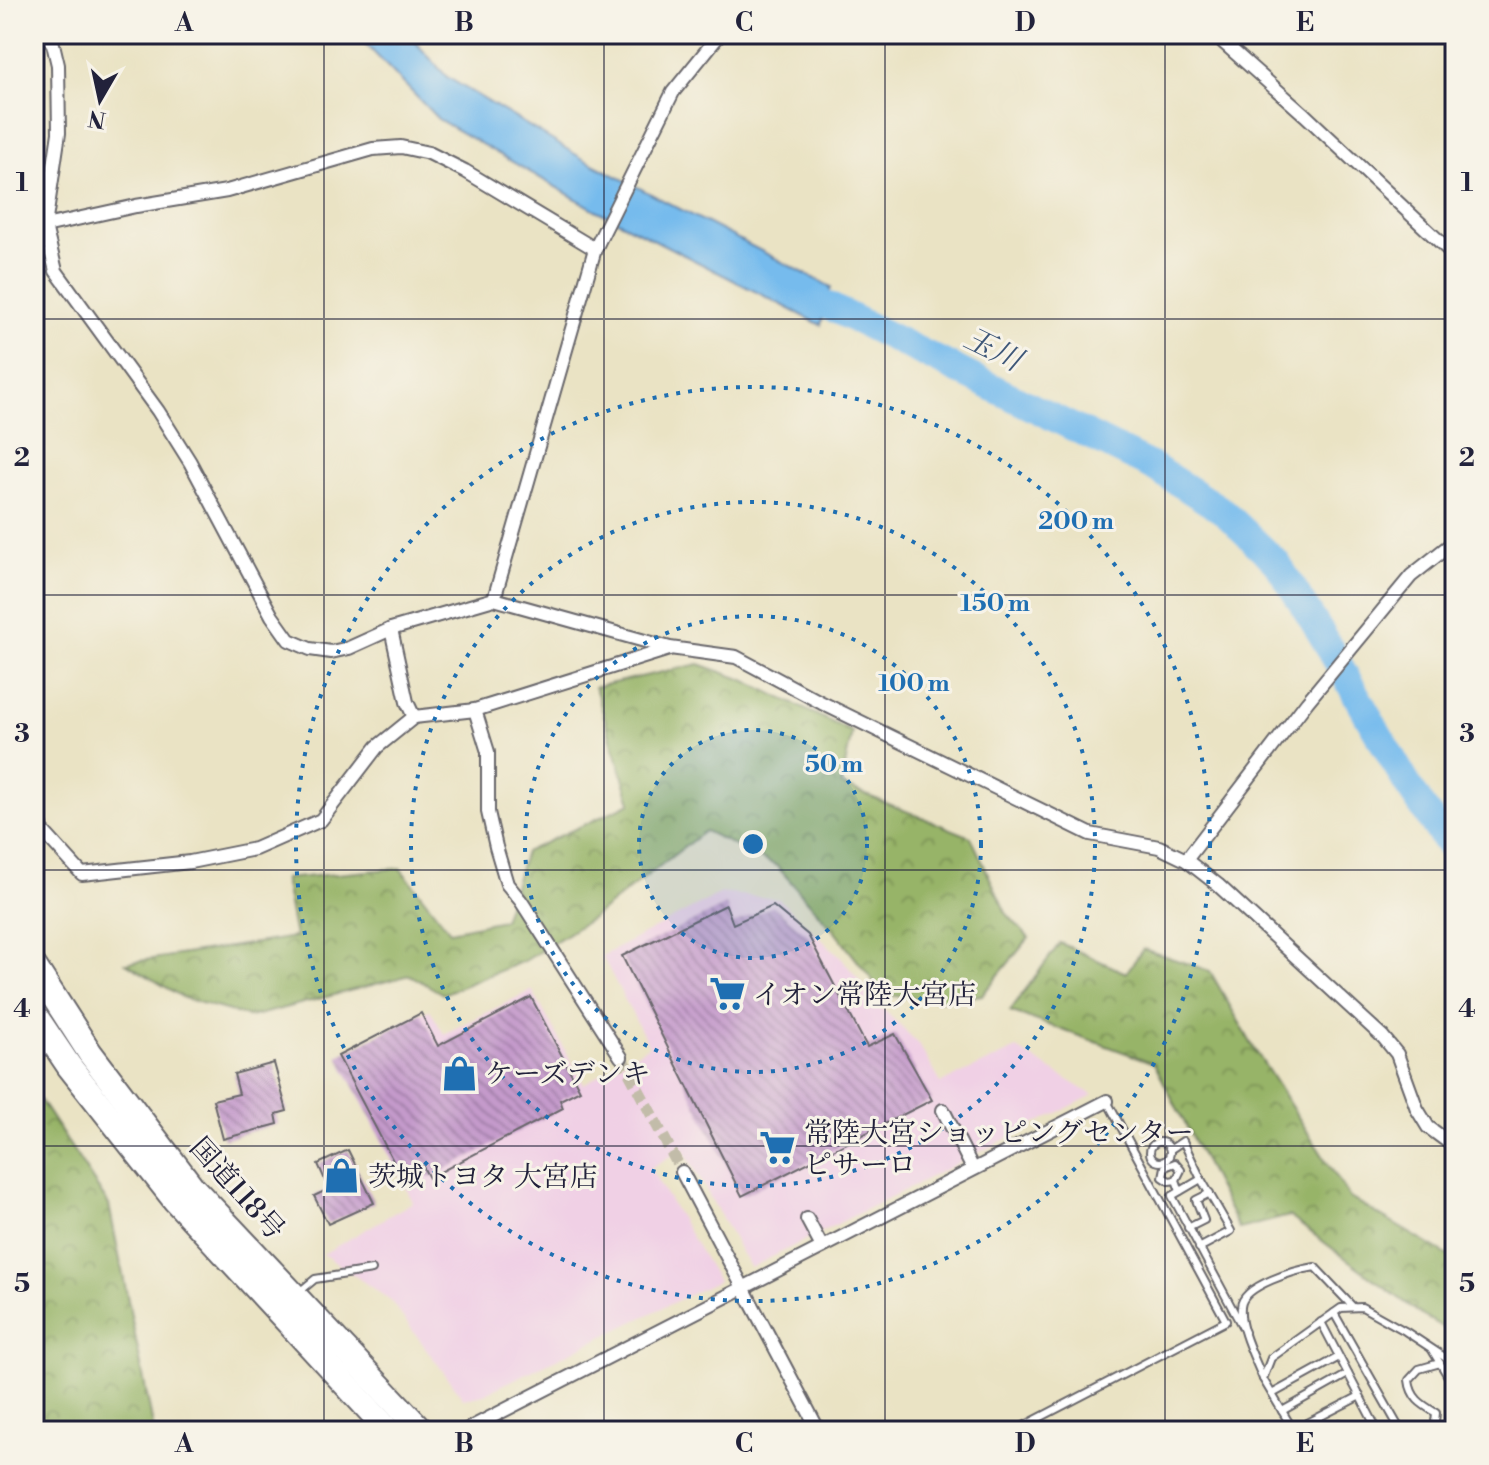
<svg xmlns="http://www.w3.org/2000/svg" width="1489" height="1465" viewBox="0 0 1489 1465" font-family="'Libre Bodoni','Noto Serif JP',serif">
	<style>
		.built { fill: #f0d0e5 }
		.forest { fill: url(#forest-crowns); stroke: #5c6b51; stroke-width: 2 }
		.water { fill: #76bbed; stroke: #4c6e94; stroke-width: 2 }
		.lines { fill: none; stroke-linecap: round; stroke-linejoin: round }
		.river { stroke: #76bbed; stroke-width: 28 }
		.building { fill: url(#building-back-hatch) }
		.street-tunnel { stroke: #c2bca9; stroke-width: 12; stroke-dasharray: 12 6; stroke-linecap: butt }
		.lane-casing { stroke: #68666b; stroke-width: 10 }
		.street-casing { stroke: #68666b; stroke-width: 16 }
		.highway-casing { stroke: #68666b; stroke-width: 28 }
		.lane { stroke: #fff; stroke-width: 6 }
		.street { stroke: #fff; stroke-width: 12 }
		.highway { stroke: #fff; stroke-width: 24 }
		.grid { fill: none; stroke: #22223b; stroke-width: 2; stroke-opacity: 0.55 }
		.ring { fill: none; stroke: #1f6fb2; stroke-width: 4; stroke-dasharray: 4 8 }
		.labels { text-anchor: middle; stroke-width: 6; stroke-linejoin: round; paint-order: stroke }
		.poi-label { font-size: 28px; fill: #22223b; stroke: #f7f3e8; text-anchor: start }
		.street-label { font-size: 28px; fill: #22223b; stroke: #f7f3e8 }
		.water-label { font-size: 30px; font-style: italic; fill: #3f5879; stroke: #f7f3e8 }
		.centre { fill: #1f6fb2; stroke: #f7f3e8; stroke-width: 4 }
		.ring-label { font-size: 24px; text-anchor: middle; font-weight: bold; fill: #1f6fb2; stroke: #f7f3e8; stroke-width: 6; stroke-linejoin: round; paint-order: stroke }
		.neatline { fill: none; stroke: #22223b; stroke-width: 3 }
		.grid-label { font-size: 26px; text-anchor: middle; font-weight: bold; fill: #22223b }
	</style>
	<defs>
		<pattern id="forest-crowns" width="20" height="18" patternUnits="userSpaceOnUse" patternTransform="scale(2)"><rect width="20" height="18" fill="#97b467"/><path d="M2 6a3 3 0 1 1 6 0M12 15a3 3 0 1 1 6 0" fill="none" stroke="#7b9256"/></pattern>
		<pattern id="building-back-hatch" width="6" height="6" patternUnits="userSpaceOnUse" patternTransform="scale(2)"><rect width="6" height="6" fill="#c49acb"/><path d="M-1 5l2 2M0 0l6 6M5-1l2 2" fill="none" stroke="#9f7da6"/></pattern>
	</defs>
	<rect width="100%" height="100%" fill="#f7f3e8"/>
	<filter id="ink" filterUnits="userSpaceOnUse"><feTurbulence type="fractalNoise" baseFrequency=".0125" numOctaves="2"/><feDisplacementMap in="SourceGraphic" scale="16" xChannelSelector="R" yChannelSelector="G"/><feConvolveMatrix kernelMatrix="1 2 1 2 8 2 1 2 1" color-interpolation-filters="sRGB"/></filter>
	<filter id="wash" filterUnits="userSpaceOnUse"><feTurbulence type="fractalNoise" baseFrequency=".006" numOctaves="4" result="noise"/><feDisplacementMap in="SourceGraphic" scale="32" xChannelSelector="R" yChannelSelector="G"/><feGaussianBlur stdDeviation="1.8" result="paint"/><feColorMatrix in="noise" values="0 0 0 0 0 0 0 0 0 0 0 0 0 0 0 0 0 1.4 0 .05"/><feComposite in="paint" operator="in"/></filter>
	<g filter="url(#wash)">
		<rect width="100%" height="100%" fill="#eae3c4"/>
		<!-- built -->
		<path class="built" d="M721 893 779 899 841 958 886 1012 918 1043 941 1083 1017 1049 1093 1095 750 1268 683 1149 650 1168 718 1281 480 1396 463 1398 390 1300 323 1254 413 1202 338 1056 421 1013 430 1010 444 1034 532 990 584 1084 649 1046 602 956Z"/>
		<!-- forest -->
		<g class="forest">
			<path d="M699 664 744 680 852 732 841 785 971 837 1006 913 1029 938 982 995 942 1000 884 995 835 932 777 866 705 831 595 916 526 960 443 994 410 975 250 1017 184 998 126 963 295 937 284 879 400 868 450 931 503 920 525 852 631 803 595 687Z"/>
			<path d="M1060 943 1126 973 1143 949 1210 971 1255 1050 1350 1198 1452 1258 1455 1257V1334L1423 1316 1289 1216 1239 1229 1154 1063 1010 1011Z"/>
			<path d="M40 1100 109 1205 154 1431H34V1101Z"/>
		</g>
		<!-- water -->
		<path class="water" d="M356 34H408L447 77 585 160 831 287 821 325 594 209 438 119Z"/>
		<g class="lines">
			<!-- river -->
			<path class="river" d="M792 288 1155 468 1223 511 1277 563 1322 635 1407 784 1455 855"/>
		</g>
		<g id="blocks">
			<!-- building -->
			<g class="building">
				<path d="M726 905 733 924 773 906 808 935 867 1047 895 1034 932 1100 742 1196 622 956Z"/>
				<path d="M531 997 580 1090 560 1100 563 1108 429 1178 422 1165 401 1176 338 1056 421 1013 438 1046Z"/>
				<path d="M274 1063 287 1111 276 1114 278 1124 223 1139 213 1100 239 1094 234 1074Z"/>
				<path d="M348 1150 374 1203 328 1224 314 1196 329 1189 318 1164Z"/>
			</g>
		</g>
	</g>
	<g filter="url(#ink)">
		<use href="#blocks" fill-opacity="0" stroke="#68666b" stroke-width="2"/>
		<g class="lines">
			<!-- street-tunnel -->
			<path class="street-tunnel" d="M621 1057 682 1172"/>
			<defs>
				<g id="lane">
					<circle cx="1160" cy="1152" r="10"/>
					<path d="M1171 1149 1183 1141 1201 1179"/>
					<path d="M1176 1180 1181 1170 1175 1163 1165 1167 1163 1177 1169 1181 1176 1180 1180 1191"/>
					<path d="M1188 1228 1204 1220 1196 1200 1210 1193"/>
					<path d="M1199 1248 1231 1231 1201 1179 1172 1196 1245 1332"/>
					<path d="M298 1293 315 1279 372 1270"/>
					<path d="M1334 1313 1401 1431"/>
					<path d="M1321 1322 1378 1431"/>
					<path d="M1432 1350 1455 1388"/>
					<path d="M1263 1379C1255 1358 1239 1330 1241 1307 1242 1285 1297 1270 1315 1267L1353 1307"/>
					<path d="M1272 1394 1339 1357"/>
					<path d="M1282 1411 1348 1374"/>
					<path d="M1294 1430 1360 1396"/>
					<path d="M1014 1431 1226 1321 1107 1101"/>
					<path d="M1294 1431 1263 1379 1271 1358 1341 1308 1362 1307 1405 1331 1455 1364"/>
					<path d="M1327 1431 1340 1423 1344 1431"/>
					<path d="M1434 1431 1436 1413C1421 1404 1411 1398 1409 1380L1419 1369 1440 1363"/>
				</g>
				<g id="street">
					<path d="M46 34 53 44 58 65 59 133 45 226 56 271 158 411 190 462 272 616 289 640 310 649 331 652 349 648 391 629 494 599 670 648 736 657 822 703 1090 834 1159 847 1186 860 1218 885 1383 1037 1397 1054 1417 1109 1428 1127 1455 1147"/>
					<path d="M1214 34 1305 115 1455 256"/>
					<path d="M45 226 136 206 227 191 373 149 401 147 429 153 465 171 595 249"/>
					<path d="M494 599 595 249 673 92 720 34"/>
					<path d="M391 629 407 702 414 717 475 710 669 649"/>
					<path d="M475 710 488 752V812L496 847 507 884 521 901 621 1057"/>
					<path d="M34 809 43 831 82 874 190 862 255 849 321 820 377 747 414 717"/>
					<path d="M1186 860 1307 702 1411 576 1455 541"/>
					<path d="M943 1110 973 1169"/>
					<path d="M682 1172 819 1431"/>
					<path d="M807 1219 822 1247"/>
					<path d="M464 1431 1107 1101"/>
				</g>
				<g id="highway">
					<path d="M34 966 90 1053 192 1187 422 1431"/>
					<path d="M34 1014 69 1066 175 1200 389 1431"/>
				</g>
			</defs>
			<!-- lane casing -->
			<use href="#lane" class="lane-casing"/>
			<!-- street casing -->
			<use href="#street" class="street-casing"/>
			<!-- highway casing -->
			<use href="#highway" class="highway-casing"/>
			<!-- lane -->
			<use href="#lane" class="lane"/>
			<!-- street -->
			<use href="#street" class="street"/>
			<!-- highway -->
			<use href="#highway" class="highway"/>
		</g>
	</g>
	<!-- grid -->
	<path class="grid" d="M324 34V1431M604 34V1431M885 34V1431M1165 34V1431M34 319H1455M34 595H1455M34 870H1455M34 1146H1455"/>
	<!-- distance rings -->
	<circle cx="753" cy="844" r="114" fill="#1f6fb2" fill-opacity=".12"/>
	<g class="ring">
		<circle cx="753" cy="844" r="114"/>
		<circle cx="753" cy="844" r="228"/>
		<circle cx="753" cy="844" r="342"/>
		<circle cx="753" cy="844" r="457"/>
	</g>
	<!-- icons -->
	<defs>
		<symbol id="supermarket-bare" viewBox="-9 -9 18 18"><path d="M-6-5.5h2.5l.6 2H6L4.5 2H-2.5L-4.4-4H-6ZM-1.5 3.2a1.3 1.3 0 1 0 .1 0ZM3 3.2a1.3 1.3 0 1 0 .1 0Z" fill="#1f6fb2" stroke="#f7f3e8" stroke-width="2.5" paint-order="stroke"/></symbol>
		<symbol id="shop-bare" viewBox="-9 -9 18 18"><path d="M-5-2.5h2.3a2.7 3.5 0 0 1 5.4 0H5L5.5 6h-11ZM-1.5-2.5h3a1.5 2.3 0 0 0-3 0Z" fill="#1f6fb2" stroke="#f7f3e8" stroke-width="2.5" paint-order="stroke"/></symbol>
	</defs>
	<g fill-rule="evenodd">
		<use href="#supermarket-bare" x="702" y="968" width="51" height="51"/>
		<use href="#shop-bare" x="434" y="1048" width="51" height="51"/>
		<use href="#supermarket-bare" x="752" y="1122" width="51" height="51"/>
		<use href="#shop-bare" x="316" y="1150" width="51" height="51"/>
	</g>
	<g class="labels">
		<!-- poi labels -->
		<g class="poi-label">
			<text x="753" y="1004">イオン常陸大宮店</text>
			<text x="485" y="1083">ケーズデンキ</text>
			<text x="804" y="1142">常陸大宮ショッピングセンター<tspan x="804" dy="32">ピサーロ</tspan></text>
			<text x="368" y="1186">茨城トヨタ 大宮店</text>
		</g>
		<!-- street labels -->
		<g class="street-label">
			<text transform="translate(238 1188) rotate(48)" y="10">国道118号</text>
		</g>
		<!-- water labels -->
		<g class="water-label">
			<text transform="translate(993 349) rotate(26)" y="10">玉川</text>
		</g>
	</g>
	<circle cx="753" cy="844" r="12" class="centre"/>
	<g class="ring-label">
		<text x="1076" y="529">200 m</text>
		<text x="995" y="611">150 m</text>
		<text x="914" y="691">100 m</text>
		<text x="834" y="772">50 m</text>
	</g>
	<!-- margin -->
	<rect width="1489" height="1465" fill="none" stroke="#f7f3e8" stroke-width="88"/>
	<!-- north arrow -->
	<g transform="translate(100 100) rotate(189)" stroke="#f7f3e8" stroke-width="6" paint-order="stroke">
	<path d="M0-6L14 30L0 20L-14 30Z" fill="#22223b"/>
	<text y="-12" font-size="22" font-weight="bold" text-anchor="middle" fill="#22223b">N</text>
	</g>
	<rect x="44" y="44" width="1401" height="1377" class="neatline"/>
	<g class="grid-label">
		<text x="184" y="31">A</text>
		<text x="464" y="31">B</text>
		<text x="744" y="31">C</text>
		<text x="1025" y="31">D</text>
		<text x="1305" y="31">E</text>
		<text x="22" y="191">1</text>
		<text x="1467" y="191">1</text>
		<text x="22" y="466">2</text>
		<text x="1467" y="466">2</text>
		<text x="22" y="742">3</text>
		<text x="1467" y="742">3</text>
		<text x="22" y="1017">4</text>
		<text x="1467" y="1017">4</text>
		<text x="22" y="1292">5</text>
		<text x="1467" y="1292">5</text>
		<text x="184" y="1452">A</text>
		<text x="464" y="1452">B</text>
		<text x="744" y="1452">C</text>
		<text x="1025" y="1452">D</text>
		<text x="1305" y="1452">E</text>
	</g>
</svg>
